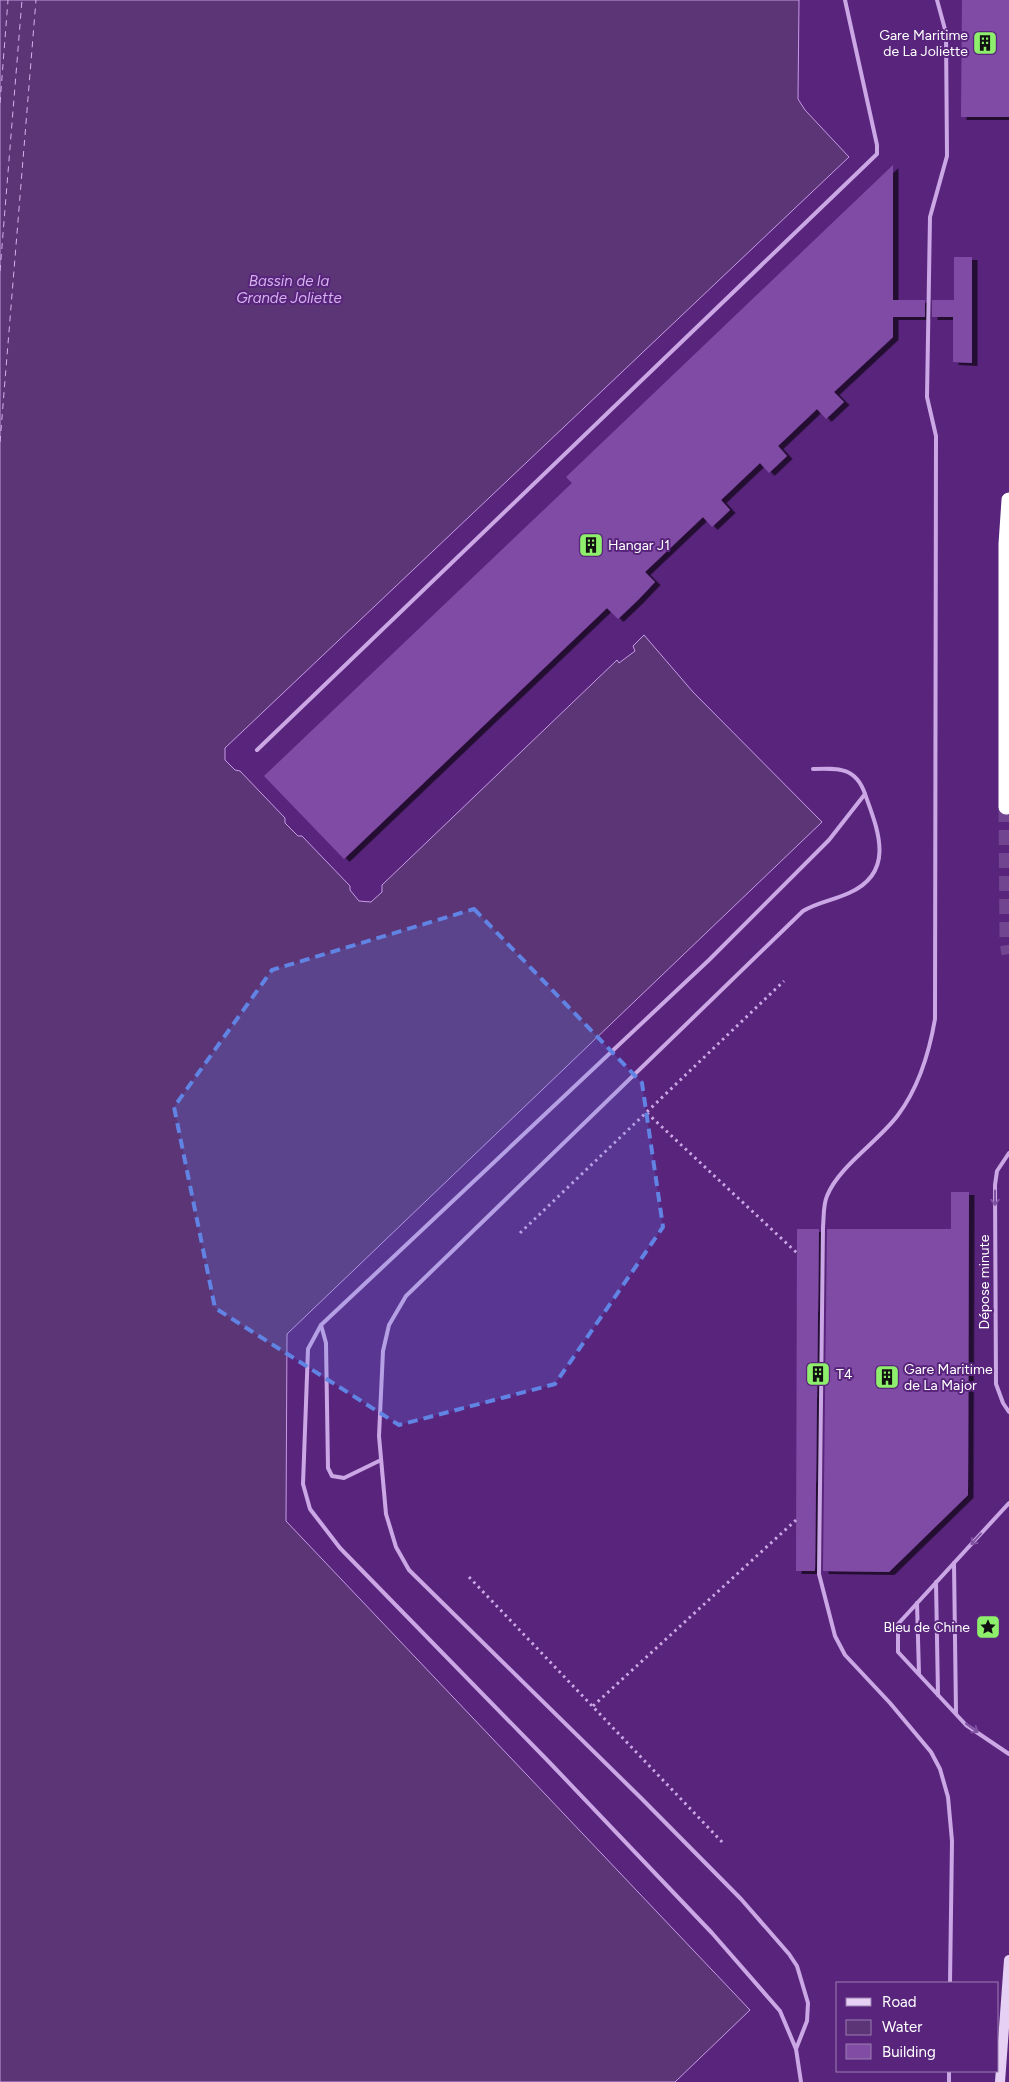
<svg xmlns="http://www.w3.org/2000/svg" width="1009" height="2082" viewBox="0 0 1009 2082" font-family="Figtree,sans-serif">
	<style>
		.water { fill: #5b3576; stroke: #c69ce6 }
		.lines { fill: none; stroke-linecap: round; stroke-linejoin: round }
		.ferry { stroke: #d4b3ed; stroke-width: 1; stroke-dasharray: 6 5; stroke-linecap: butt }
		.building { fill: #804ca4; filter: url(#shadow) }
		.highway-tunnel { stroke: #714590; stroke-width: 15; stroke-dasharray: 15 8; stroke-linecap: butt }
		.path { stroke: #cba8e5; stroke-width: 3; stroke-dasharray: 2.5 4; stroke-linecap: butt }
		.lane { stroke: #cba8e5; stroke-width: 4 }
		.secondary { stroke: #e6d1f5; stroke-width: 10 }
		.highway { stroke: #fff; stroke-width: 15 }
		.oneway { stroke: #8052a1 }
		.marked { fill: #6183e4; fill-opacity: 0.2; stroke: #6183e4; stroke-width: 4; stroke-dasharray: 10 6; stroke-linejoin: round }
		.labels { text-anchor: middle; stroke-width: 4; stroke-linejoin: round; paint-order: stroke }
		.poi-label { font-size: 14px; fill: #fff; stroke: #58247c; text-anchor: start }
		.street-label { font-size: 14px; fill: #fff; stroke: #58247c }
		.water-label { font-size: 15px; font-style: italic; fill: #d4b3ed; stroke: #58247c }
	</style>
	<defs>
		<filter id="shadow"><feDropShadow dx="5.5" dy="3" stdDeviation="0" flood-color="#0009"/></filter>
	</defs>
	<rect width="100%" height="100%" fill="#58247c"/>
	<!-- water -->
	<path class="water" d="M0 0H799L798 99 805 110 849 157 225 748V760L235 770 240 771 285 818V823L298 836H302L350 886V890L359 901 371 902 382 892V885L617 660 619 663 635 651 633 646 644 635 693 692 822 822 287 1334 286 1521 750 2010 675 2082H0Z"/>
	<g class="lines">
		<!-- ferry -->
		<g class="ferry">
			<path d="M0 103 8 0"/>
			<path d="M0 271 22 0"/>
			<path d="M0 442 36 0"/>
		</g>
	</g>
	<!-- building -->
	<g class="building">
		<path d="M962 0H1009V117H961Z"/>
		<path d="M893 165V300H925V317H893V337L834 392 844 402 826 419 817 409 778 446 787 456 769 473 760 463 721 500 730 510 712 527 703 517 645 572 655 582 638 600 618 619 607 608 344 859 264 776 572 483 566 477Z"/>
		<path d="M954 257H972V363L953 362V317H932V300H954Z"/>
		<path d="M951 1192H969L968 1495 889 1572 823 1571 827 1229H951Z"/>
		<path d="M797 1229H819L815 1571H796Z"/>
	</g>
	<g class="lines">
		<!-- highway-tunnel -->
		<path class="highway-tunnel" d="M1006 807 1007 942 1009 954"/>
		<!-- path -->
		<g class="path">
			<path d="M647 1113 797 1253"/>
			<path d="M520 1233 784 981"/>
			<path d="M469 1577 723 1843"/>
			<path d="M593 1706 796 1520"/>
		</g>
		<!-- lane -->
		<g class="lane">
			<path d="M937 0 946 33 947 156 930 217 927 397 936 436 935 1019C929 1054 919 1087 898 1115 878 1142 839 1166 827 1196 823 1205 824 1217 823 1227L819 1574 835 1636 845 1655 890 1703 931 1752 940 1769 948 1797 952 1841 950 1983"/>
			<path d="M257 750 877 154V145L845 0"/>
			<path d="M1009 1153 997 1171 995 1185 996 1384 1003 1403 1009 1412"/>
			<path d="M321 1325 326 1343 328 1468 332 1476 344 1478 381 1460"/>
			<path d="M1009 1503 898 1624V1652L966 1725 1009 1754"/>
			<path d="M954 1563 956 1713"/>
			<path d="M936 1582 938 1695"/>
			<path d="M917 1603 919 1674"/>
			<path d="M796 2049 807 2021 808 2003 797 1966 789 1954 741 1899 641 1798 409 1570 396 1547 386 1514 379 1436 383 1351 389 1325 406 1296 803 911C818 902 834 900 849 893 896 872 878 830 865 794"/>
			<path d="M801 2082 796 2049 780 2011 712 1933 550 1763 340 1548 310 1509 303 1484 308 1349 321 1325 709 960 829 840 865 794C856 767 838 768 813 769"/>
			<path d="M949 2082V2071"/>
		</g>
		<!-- secondary -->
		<path class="secondary" d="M1000 2082 1009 1960"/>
		<!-- highway -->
		<path class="highway" d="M1006 807V544L1009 500"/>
	</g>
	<!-- one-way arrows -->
	<defs><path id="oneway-shaft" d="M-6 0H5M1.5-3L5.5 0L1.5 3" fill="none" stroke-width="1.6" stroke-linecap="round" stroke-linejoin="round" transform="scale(1.25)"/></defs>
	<g class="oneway">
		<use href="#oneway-shaft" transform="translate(995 1198) rotate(90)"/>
		<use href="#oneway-shaft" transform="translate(976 1539) rotate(132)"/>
		<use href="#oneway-shaft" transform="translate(972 1728) rotate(36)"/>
	</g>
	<!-- marked area -->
	<path class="marked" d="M474 909 642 1083 663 1227 555 1384 399 1425 215 1308 174 1107 272 970Z"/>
	<!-- icons -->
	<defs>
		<symbol id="building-square" viewBox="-11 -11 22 22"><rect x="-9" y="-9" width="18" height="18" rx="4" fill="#8def6b" stroke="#58247c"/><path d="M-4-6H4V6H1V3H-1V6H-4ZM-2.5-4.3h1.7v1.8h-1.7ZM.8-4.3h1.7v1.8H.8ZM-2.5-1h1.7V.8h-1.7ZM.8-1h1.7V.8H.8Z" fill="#111"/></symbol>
		<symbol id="sight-square" viewBox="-11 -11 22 22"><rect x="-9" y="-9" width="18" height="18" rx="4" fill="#8def6b" stroke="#58247c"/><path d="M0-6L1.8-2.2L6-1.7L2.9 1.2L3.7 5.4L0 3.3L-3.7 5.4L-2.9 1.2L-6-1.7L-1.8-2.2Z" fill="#111"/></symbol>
	</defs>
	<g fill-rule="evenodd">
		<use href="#building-square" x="971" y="29" width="28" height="28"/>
		<use href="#building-square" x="577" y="531" width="28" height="28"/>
		<use href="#building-square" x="804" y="1360" width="28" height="28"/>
		<use href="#building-square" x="873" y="1363" width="28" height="28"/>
		<use href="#sight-square" x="974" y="1613" width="28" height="28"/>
	</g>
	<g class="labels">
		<!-- poi labels -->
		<g class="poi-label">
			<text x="968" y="40" text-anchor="end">Gare Maritime<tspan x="968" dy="16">de La Joliette</tspan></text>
			<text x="608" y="550">Hangar J1</text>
			<text x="904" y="1374">Gare Maritime<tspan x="904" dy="16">de La Major</tspan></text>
			<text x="836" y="1379">T4</text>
			<text x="970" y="1632" text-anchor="end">Bleu de Chine</text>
		</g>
		<!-- street labels -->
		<g class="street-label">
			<text transform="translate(984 1282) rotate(-90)" y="5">Dépose minute</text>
		</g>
		<!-- water labels -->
		<g class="water-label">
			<text x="289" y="286">Bassin de la<tspan x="289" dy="17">Grande Joliette</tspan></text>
		</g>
	</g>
	<!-- legend -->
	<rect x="836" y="1982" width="162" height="90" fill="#58247c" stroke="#9b7cb0"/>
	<rect x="846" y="1998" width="25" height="8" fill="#e6d1f5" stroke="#9b7cb0"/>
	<text x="882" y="2007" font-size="15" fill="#ffffff">Road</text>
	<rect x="846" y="2020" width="25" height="15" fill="#5b3576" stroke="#9b7cb0"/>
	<text x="882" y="2032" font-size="15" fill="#ffffff">Water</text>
	<rect x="846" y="2044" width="25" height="15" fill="#804ca4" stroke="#9b7cb0"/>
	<text x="882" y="2057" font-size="15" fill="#ffffff">Building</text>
</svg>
